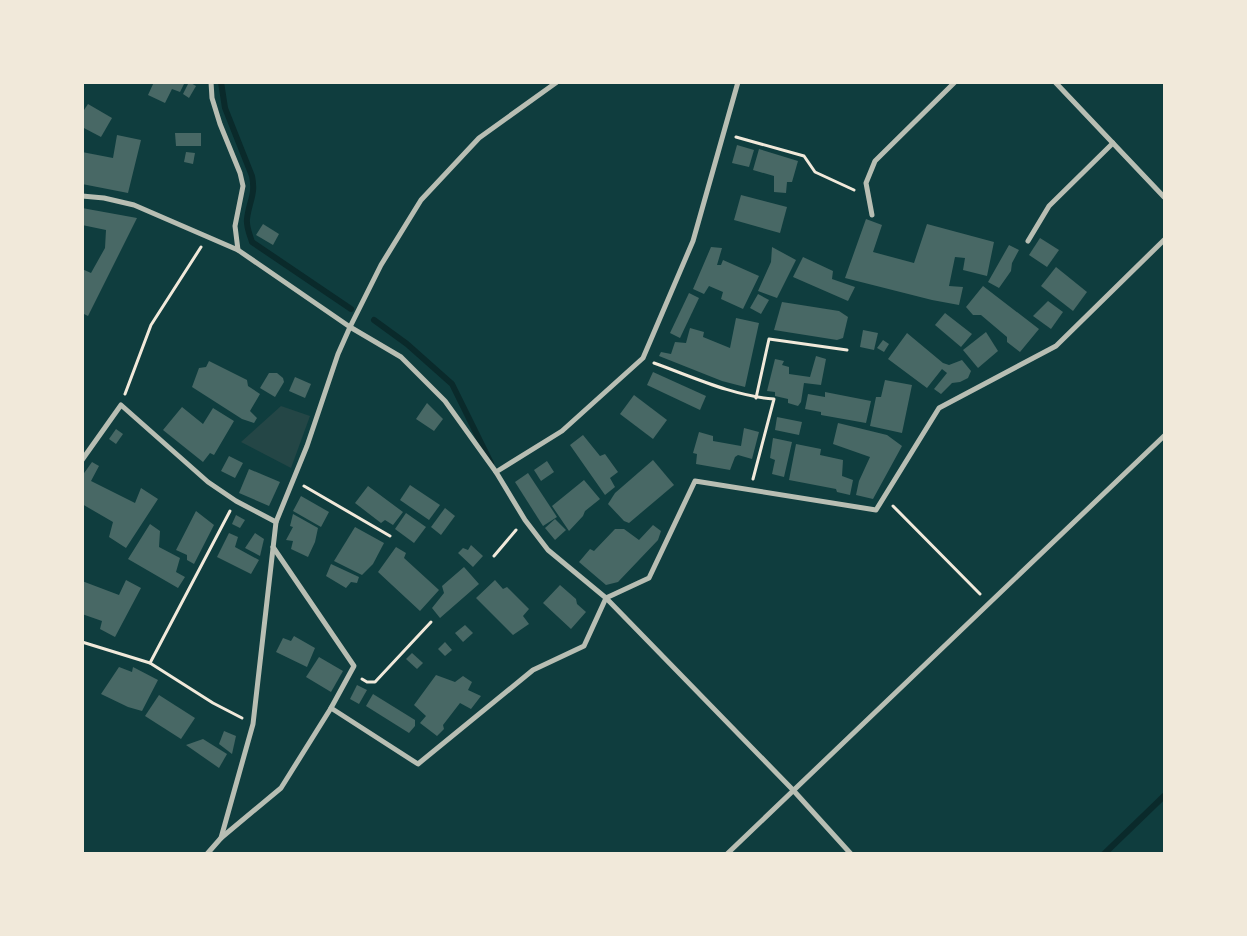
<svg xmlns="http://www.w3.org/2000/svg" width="1247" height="936" viewBox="0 0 1247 936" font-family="Lato,sans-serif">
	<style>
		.green { fill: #244646 }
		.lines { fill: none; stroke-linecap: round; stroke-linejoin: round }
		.stream { stroke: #0a2a2b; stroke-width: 6 }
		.building { fill: #486865 }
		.path { stroke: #f1e9da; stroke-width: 3 }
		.minor { stroke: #b8beb3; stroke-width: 5 }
	</style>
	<rect width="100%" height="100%" fill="#0f3d3e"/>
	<!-- green -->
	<path class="green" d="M281 406 310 416 291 468 241 442Z"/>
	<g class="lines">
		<!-- stream -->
		<g class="stream">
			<path d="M221 82 225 108 252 176C256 195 249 201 247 219 246 227 250 235 252 242L351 309"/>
			<path d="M374 320 407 344 452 384 491 463"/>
			<path d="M1104 854 1164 796"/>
		</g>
	</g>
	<!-- building -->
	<g class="building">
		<path d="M154 82H185L180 92 172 89 165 103 148 95Z"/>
		<path d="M189 82 196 86 189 98 183 94Z"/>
		<path d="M88 104 112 118 101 137 82 127V113Z"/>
		<path d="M175 133H201V146H176Z"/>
		<path d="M117 135 141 140 128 193 82 184V152L113 158Z"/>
		<path d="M737 145 754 150 749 167 732 163Z"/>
		<path d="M759 149 798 161 792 182H787L786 193 774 192V176L753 170Z"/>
		<path d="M186 152 195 153 193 164 184 162Z"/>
		<path d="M741 195 787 207 780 233 734 220Z"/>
		<path d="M82 208 137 218 88 316 82 313V269L91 273 105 248 106 230 82 225Z"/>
		<path d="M866 219 882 225 873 252 914 263 927 224 994 242 987 276 963 270 965 258 955 257 949 286 963 287 959 305 932 300 845 278Z"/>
		<path d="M263 224 279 234 273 245 256 235Z"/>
		<path d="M1040 238 1059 250 1047 267 1029 255Z"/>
		<path d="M1009 245 1019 250 1012 263 1011 271 999 288 988 282Z"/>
		<path d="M711 247 722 248 717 265H721L723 260 759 276 743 309 721 299 723 292 709 286 704 294 693 289Z"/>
		<path d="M772 247 796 260 777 298 758 291 771 262Z"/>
		<path d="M803 257 833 271 832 279 855 287 848 301 793 277Z"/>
		<path d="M1056 267 1087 292 1073 311 1041 286Z"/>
		<path d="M983 286 1039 329 1020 352 1007 342V337L981 315H973L966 307Z"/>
		<path d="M689 293 699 298 680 338 670 333Z"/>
		<path d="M758 294 769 300 761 314 750 308Z"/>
		<path d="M1048 301 1063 312 1051 329 1033 316Z"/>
		<path d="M782 302 839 311 848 317 843 338 837 340 774 330Z"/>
		<path d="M945 313 972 334 961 347 935 325Z"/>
		<path d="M736 318 759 323 745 387 722 381 659 356 661 352 671 354 675 342 686 343 690 328 704 332 703 337 730 348Z"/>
		<path d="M863 330 878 333 874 350 860 347Z"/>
		<path d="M986 332 998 351 978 368 963 350Z"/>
		<path d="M907 333 943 363 949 365 962 360 971 371 968 378 960 382 952 383 941 394 934 389 947 373 942 369 927 388 888 359Z"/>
		<path d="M883 340 889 344 884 352 877 348Z"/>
		<path d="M816 356 826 359 821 385 804 383 801 402 798 406 788 403V399L775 396V392L767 391 775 359 784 361 782 365 789 367V374L810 377Z"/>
		<path d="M209 361 247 380 248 386 260 394 250 411 257 418 254 423 242 419 192 387 199 368 206 367Z"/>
		<path d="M653 372 706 396 700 410 647 385Z"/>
		<path d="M269 373H277L283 378 284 382 275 397 260 388Z"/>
		<path d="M295 377 311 384 305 398 289 391Z"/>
		<path d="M885 380 912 385 902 433 870 426 876 397H881Z"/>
		<path d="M825 392 871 401 866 423 821 415V412L805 409 808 394 825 397Z"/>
		<path d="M634 395 667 420 653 439 620 414Z"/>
		<path d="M427 403 443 419 434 431 416 419Z"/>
		<path d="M182 407 203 424 213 408 234 421 214 455 210 453 203 462 163 430Z"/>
		<path d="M777 417 802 422 799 435 775 430Z"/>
		<path d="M838 423 887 435 902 446 873 499 856 495 859 481 870 457 833 444Z"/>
		<path d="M744 428 759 432 752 459 738 455 735 457 730 470 696 464 697 454 693 453 699 432 713 436V441L741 446Z"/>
		<path d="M116 429 123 434 116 444 109 439Z"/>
		<path d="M583 435 600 456 605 454 618 472 610 478 615 487 605 495 570 445Z"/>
		<path d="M773 438 792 442 784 477 772 474 775 460 770 458Z"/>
		<path d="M796 444 821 449 820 455 843 460 842 476 853 480 850 495 837 492 836 489 789 480Z"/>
		<path d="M229 456 243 463 235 478 221 471Z"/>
		<path d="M653 460 674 485 629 523 624 521 608 504 615 493Z"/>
		<path d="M547 461 554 472 541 481 534 470Z"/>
		<path d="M92 462 99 466 91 481 135 503 141 488 158 499 126 548 109 537 113 522 82 504V476Z"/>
		<path d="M249 469 280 482 269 506 239 493Z"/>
		<path d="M528 473 557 517 543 526 515 482Z"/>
		<path d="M584 480 600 499 585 511 583 516 569 531 552 506Z"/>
		<path d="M410 485 440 505 429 520 400 500Z"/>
		<path d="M368 486 403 512 393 525 385 520 381 523 355 503Z"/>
		<path d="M301 496 329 512 321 527 293 511Z"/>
		<path d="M445 508 455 516 441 535 431 527Z"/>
		<path d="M196 511 214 525 194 564 187 560V555L176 550Z"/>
		<path d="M406 513 426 527 414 543 395 529Z"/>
		<path d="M293 514 318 528 315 542 308 557 291 549 293 541 286 540 293 527 290 526Z"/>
		<path d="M236 515 245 520 240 528 232 524Z"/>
		<path d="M555 519 566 530 555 540 545 528Z"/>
		<path d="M150 524 160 531 159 547 180 558 176 572 185 577 178 588 128 559Z"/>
		<path d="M653 525 661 531 658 540 618 582 606 585 579 562 590 549 594 551 615 529H624L639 540Z"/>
		<path d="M355 527 384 543 373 564 362 575 334 561Z"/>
		<path d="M229 533 238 537 235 547 259 560 251 574 217 557Z"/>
		<path d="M255 533 264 539 260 556 245 548Z"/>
		<path d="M471 545 483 556 473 567 458 553 463 548 468 550Z"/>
		<path d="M396 547 406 553 404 558 439 590 420 611 378 572Z"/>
		<path d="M331 564 359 577 357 583 351 582 346 588 326 576Z"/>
		<path d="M464 567 479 584 440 618 432 608 444 593 442 586Z"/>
		<path d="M126 580 141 588 115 637 100 629 102 621 82 614V581L119 595Z"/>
		<path d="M495 580 503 589 507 587 529 609 523 616 529 624 513 635 476 598Z"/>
		<path d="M560 585 576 599 577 604 586 612 571 629 543 603Z"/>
		<path d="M465 625 473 633 463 642 455 633Z"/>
		<path d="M294 636 315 648 307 667 276 652 283 638 291 641Z"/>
		<path d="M445 642 452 650 445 656 438 649Z"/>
		<path d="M412 653 423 663 417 669 406 659Z"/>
		<path d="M319 657 343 671 331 692 306 677Z"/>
		<path d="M119 667 132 672 133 667 158 680 142 711 128 707 101 694Z"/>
		<path d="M436 675 455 682 463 676 472 682 468 690 481 696 471 709 460 703 443 725 444 729 437 736 420 723 426 716 414 705Z"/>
		<path d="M357 685 367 690 359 704 350 699Z"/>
		<path d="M373 694 415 720V726L409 733 366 706Z"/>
		<path d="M159 695 195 718 181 739 145 716Z"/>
		<path d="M224 731 236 736 232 754 219 744Z"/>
		<path d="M203 739 227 754 219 768 186 745Z"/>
	</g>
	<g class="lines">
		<!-- path -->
		<g class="path">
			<path d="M736 137 804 156 815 172 854 190"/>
			<path d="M654 363C693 377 733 396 774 399L753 479"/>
			<path d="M125 394 151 325 201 247"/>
			<path d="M756 398 769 339 847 350"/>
			<path d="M304 486 390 536"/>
			<path d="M893 506 980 594"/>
			<path d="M494 556 516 530"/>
			<path d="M82 642 150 663 213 703 242 718"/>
			<path d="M150 663 230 511"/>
			<path d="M362 679 367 682H375L431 622"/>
		</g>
		<!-- minor -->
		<g class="minor">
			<path d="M211 82 212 98 220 124 240 173 243 186 235 226 238 250"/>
			<path d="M1055 82 1164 197"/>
			<path d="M82 196 104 198 134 205 238 250 350 327 401 357 445 401 496 472 525 520 548 550 606 598 793 790 851 854"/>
			<path d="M872 215 866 183 875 161 955 82"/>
			<path d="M1028 241 1049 206 1113 143"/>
			<path d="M82 460 121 405 208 482 236 501 276 522"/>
			<path d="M496 472 562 431 643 358 693 241 738 82"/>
			<path d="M273 547 354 666 331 708"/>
			<path d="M221 838 281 788 331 708 418 764 533 670 584 646 606 598 649 578 695 481 876 510 939 408 1056 346 1164 240"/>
			<path d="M207 854 221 838 253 724 276 522 307 446 338 354 350 327 381 265 421 200 479 138 557 82"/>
			<path d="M727 854 1164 436"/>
		</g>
	</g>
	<!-- border -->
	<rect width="1247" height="936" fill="none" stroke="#f1e9da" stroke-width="168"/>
</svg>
